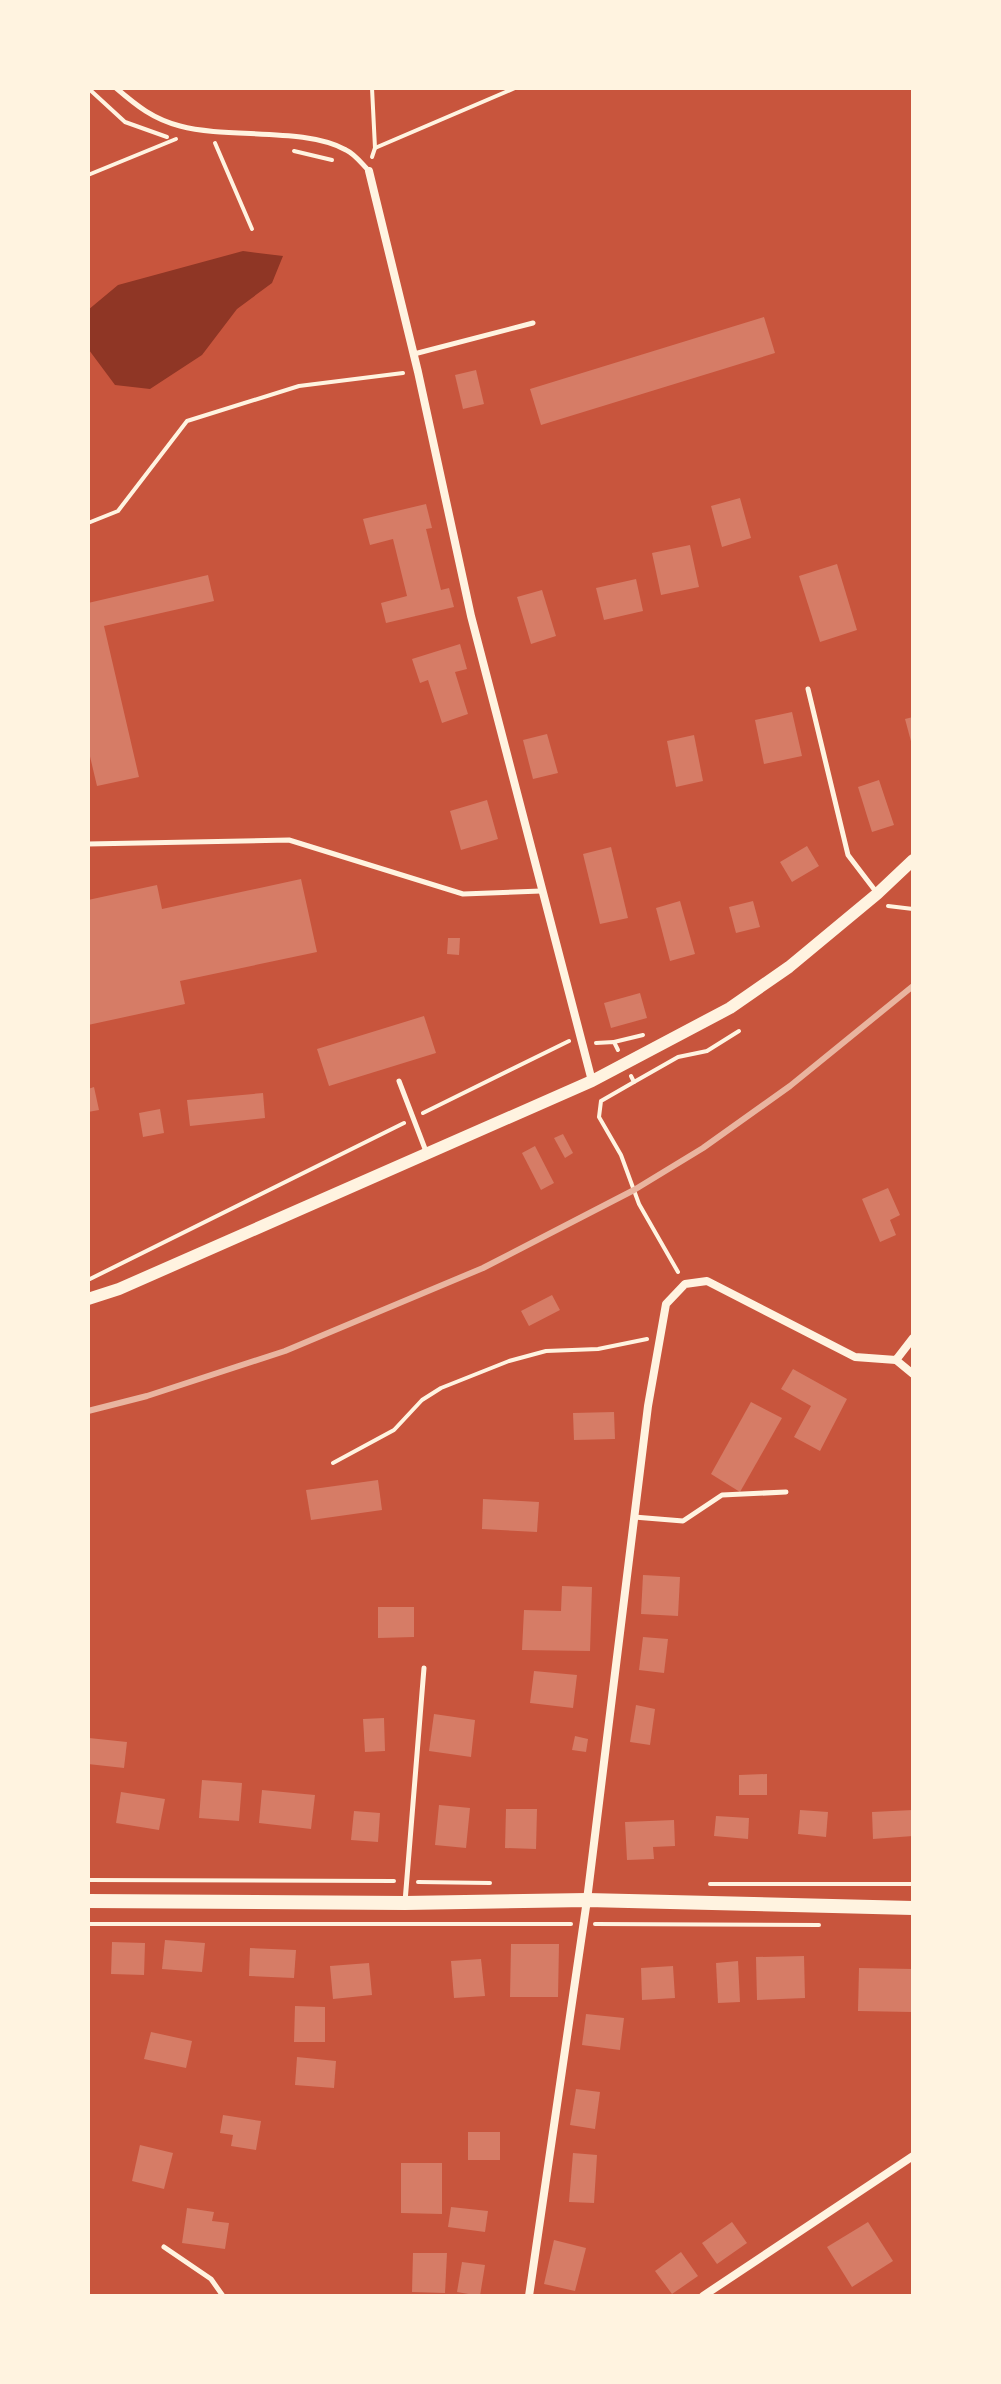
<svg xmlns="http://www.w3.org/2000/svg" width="1001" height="2384" viewBox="0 0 1001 2384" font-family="Overpass,sans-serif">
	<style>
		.water { fill: #8f3625 }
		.building { fill: #d67c66 }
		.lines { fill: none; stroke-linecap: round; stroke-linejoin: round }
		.path { stroke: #fff3e0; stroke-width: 4 }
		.service { stroke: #fff3e0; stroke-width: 5 }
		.minor { stroke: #fff3e0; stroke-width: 8 }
		.tertiary { stroke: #fff3e0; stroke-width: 12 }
		.secondary { stroke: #fff3e0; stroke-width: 14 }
		.rail { stroke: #e9b49f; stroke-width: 6 }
	</style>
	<rect width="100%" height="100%" fill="#c8553d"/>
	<!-- water -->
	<path class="water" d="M243 251 283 256 272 283 237 309 202 355 150 389 115 385 89 350 88 310 118 285Z"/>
	<!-- building -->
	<g class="building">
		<path d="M764 317 775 353 541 425 530 389Z"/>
		<path d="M476 370 484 404 463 409 455 375Z"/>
		<path d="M740 498 751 538 722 547 711 506Z"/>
		<path d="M426 504 432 528 426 529 441 590 449 588 454 607 386 623 381 603 407 596 393 539 370 545 363 519Z"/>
		<path d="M690 545 699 587 661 595 652 553Z"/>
		<path d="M837 564 857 630 820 642 799 576Z"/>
		<path d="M208 575 214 601 104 626 139 777 97 786 88 748V603Z"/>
		<path d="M636 579 643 611 604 620 596 588Z"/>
		<path d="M542 590 556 636 531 644 517 597Z"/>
		<path d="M460 644 467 669 455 672 468 714 442 723 428 680 420 683 412 659Z"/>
		<path d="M792 712 802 756 764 764 755 720Z"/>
		<path d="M913 717V745H912L905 719Z"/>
		<path d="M547 734 558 773 533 779 523 740Z"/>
		<path d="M694 735 703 781 676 787 667 741Z"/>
		<path d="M879 780 894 825 872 832 858 787Z"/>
		<path d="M487 800 498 839 461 850 450 811Z"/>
		<path d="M807 846 819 866 792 882 780 862Z"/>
		<path d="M611 847 628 918 600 924 583 854Z"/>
		<path d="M301 879 317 952 180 981 185 1004 88 1025V900L157 885 162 909Z"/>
		<path d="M680 901 695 954 670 961 656 908Z"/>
		<path d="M753 901 760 927 736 933 729 907Z"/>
		<path d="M448 938H460L459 955 447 954Z"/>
		<path d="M640 993 647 1018 611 1028 604 1003Z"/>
		<path d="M424 1016 436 1053 329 1086 317 1049Z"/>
		<path d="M94 1087 99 1110 88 1112V1089Z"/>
		<path d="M263 1093 265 1118 190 1126 187 1100Z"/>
		<path d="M160 1109 164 1133 143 1137 139 1113Z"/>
		<path d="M563 1134 573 1153 565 1158 554 1138Z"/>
		<path d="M535 1146 554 1183 541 1190 522 1153Z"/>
		<path d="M888 1188 900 1215 890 1220 896 1235 880 1242 862 1199Z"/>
		<path d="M552 1295 560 1310 529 1326 521 1311Z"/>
		<path d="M793 1369 847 1399 820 1451 794 1437 811 1406 781 1389Z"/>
		<path d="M751 1402 782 1418 740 1492 711 1474Z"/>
		<path d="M614 1412 615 1439 574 1440 573 1413Z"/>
		<path d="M378 1480 382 1510 311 1520 306 1490Z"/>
		<path d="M483 1499 539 1502 537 1532 482 1529Z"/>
		<path d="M643 1575 680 1577 678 1616 641 1614Z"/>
		<path d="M562 1586 592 1587 590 1651 522 1650 524 1610 561 1611Z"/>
		<path d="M378 1607H414V1637L378 1638Z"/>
		<path d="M643 1637 668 1639 664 1673 639 1670Z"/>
		<path d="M534 1671 577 1675 573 1708 530 1703Z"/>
		<path d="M636 1705 655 1709 650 1745 630 1742Z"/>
		<path d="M434 1714 475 1720 471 1757 429 1751Z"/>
		<path d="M384 1718 385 1751 365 1752 363 1719Z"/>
		<path d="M575 1736 588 1739 586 1752 572 1750Z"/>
		<path d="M89 1738 127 1742 124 1768 88 1764Z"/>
		<path d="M767 1774V1795H739V1775Z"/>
		<path d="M202 1780 242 1783 239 1821 199 1818Z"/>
		<path d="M262 1790 315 1795 311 1829 259 1823Z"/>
		<path d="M121 1792 165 1799 159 1830 116 1823Z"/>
		<path d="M439 1805 470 1808 466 1848 435 1845Z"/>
		<path d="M506 1809H537L536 1849 505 1848Z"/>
		<path d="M800 1810 828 1812 826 1837 798 1834Z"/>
		<path d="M913 1810V1836L873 1839 872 1812Z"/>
		<path d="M354 1811 380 1813 378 1842 351 1840Z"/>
		<path d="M716 1816 749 1818 748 1839 714 1836Z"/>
		<path d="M674 1820 675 1846 653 1847 654 1859 627 1860 625 1822Z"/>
		<path d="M165 1940 205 1943 202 1972 162 1969Z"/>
		<path d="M112 1942 145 1943 144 1975 111 1974Z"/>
		<path d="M511 1944H559L558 1997H510Z"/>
		<path d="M250 1948 296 1950 294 1978 249 1976Z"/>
		<path d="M804 1956 805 1998 757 2000 756 1957Z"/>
		<path d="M481 1959 485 1996 454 1998 451 1961Z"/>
		<path d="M738 1961 740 2002 718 2003 716 1963Z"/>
		<path d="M369 1963 372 1995 333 1999 330 1966Z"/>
		<path d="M673 1966 675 1998 642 2000 641 1968Z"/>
		<path d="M859 1968 913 1969 912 2012 858 2011Z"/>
		<path d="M295 2006 325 2007V2042H294Z"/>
		<path d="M586 2014 624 2018 620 2050 582 2045Z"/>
		<path d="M151 2032 192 2041 186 2068 144 2059Z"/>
		<path d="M297 2057 336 2061 334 2088 295 2085Z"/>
		<path d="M576 2089 600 2092 595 2129 570 2125Z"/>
		<path d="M223 2115 261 2121 256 2150 231 2146 233 2135 220 2133Z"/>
		<rect x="468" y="2132" width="32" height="28"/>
		<path d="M140 2145 173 2153 164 2189 132 2181Z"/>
		<path d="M573 2153 597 2155 594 2203 569 2202Z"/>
		<path d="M401 2163H442V2214L401 2213Z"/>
		<path d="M451 2207 488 2211 485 2232 448 2227Z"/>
		<path d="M187 2208 214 2212 212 2221 229 2223 225 2249 182 2243Z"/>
		<path d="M732 2222 747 2243 717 2264 702 2243Z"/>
		<path d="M868 2222 893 2261 852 2287 827 2247Z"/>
		<path d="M554 2240 586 2248 575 2291 544 2284Z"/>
		<path d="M681 2252 698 2276 672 2294 655 2271Z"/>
		<path d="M413 2253H447L445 2293 412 2292Z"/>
		<path d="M462 2262 485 2265 480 2296 457 2292Z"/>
	</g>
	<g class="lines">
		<!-- path -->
		<g class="path">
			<path d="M88 88 125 122 167 137"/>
			<path d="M372 88 375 148 372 157"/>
			<path d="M215 143 252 229"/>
			<path d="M375 148 515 88"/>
			<path d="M294 151 332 160"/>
			<path d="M88 175 176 139"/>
			<path d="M88 523 118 511 187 421 299 386 403 373"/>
			<path d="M888 906 913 909"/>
			<path d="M614 1042 643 1035"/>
			<path d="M596 1043 614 1042 618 1050"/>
			<path d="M631 1076 634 1082 601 1101 599 1117 621 1155 639 1204 678 1272"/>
			<path d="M634 1082 678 1057 707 1051 739 1031"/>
			<path d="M423 1113 569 1041"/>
			<path d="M90 1279 404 1123"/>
			<path d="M333 1463 394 1430 422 1400 441 1388 509 1361 546 1351 598 1349 647 1339"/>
			<path d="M88 1880 394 1881"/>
			<path d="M418 1882 490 1883"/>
			<path d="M710 1884H913"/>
			<path d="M88 1924H571"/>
			<path d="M595 1924 819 1925"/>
		</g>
		<!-- service -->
		<g class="service">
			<path d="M116 88C137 106 153 119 180 126 228 139 305 127 346 150 355 154 362 164 369 171"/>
			<path d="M414 354 533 323"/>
			<path d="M808 689 848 855 877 893"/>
			<path d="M88 844 289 840 463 894 541 891"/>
			<path d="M399 1081 427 1154"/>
			<path d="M634 1517 683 1521 722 1495 786 1492"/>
			<path d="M405 1902 424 1668"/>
			<path d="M164 2247 211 2279 223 2296"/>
		</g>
		<!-- minor -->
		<g class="minor">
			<path d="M369 171 418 372 471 616 592 1081"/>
			<path d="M896 1360 913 1374"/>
			<path d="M529 2296 587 1900 648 1406 666 1304 685 1284 707 1281 855 1357 896 1360 913 1338"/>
			<path d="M703 2296 913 2156"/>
		</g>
		<!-- tertiary -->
		<path class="tertiary" d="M88 1299 119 1289 592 1081 730 1008 789 967 877 894 913 860"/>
		<!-- secondary -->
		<path class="secondary" d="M88 1901 405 1903 587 1900 913 1908"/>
		<!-- rail -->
		<path class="rail" d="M88 1411 147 1396 285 1351 483 1268 634 1190 703 1148 790 1086 913 986"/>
	</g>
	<!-- border -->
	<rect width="1001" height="2384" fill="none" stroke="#fff3e0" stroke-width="180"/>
</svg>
